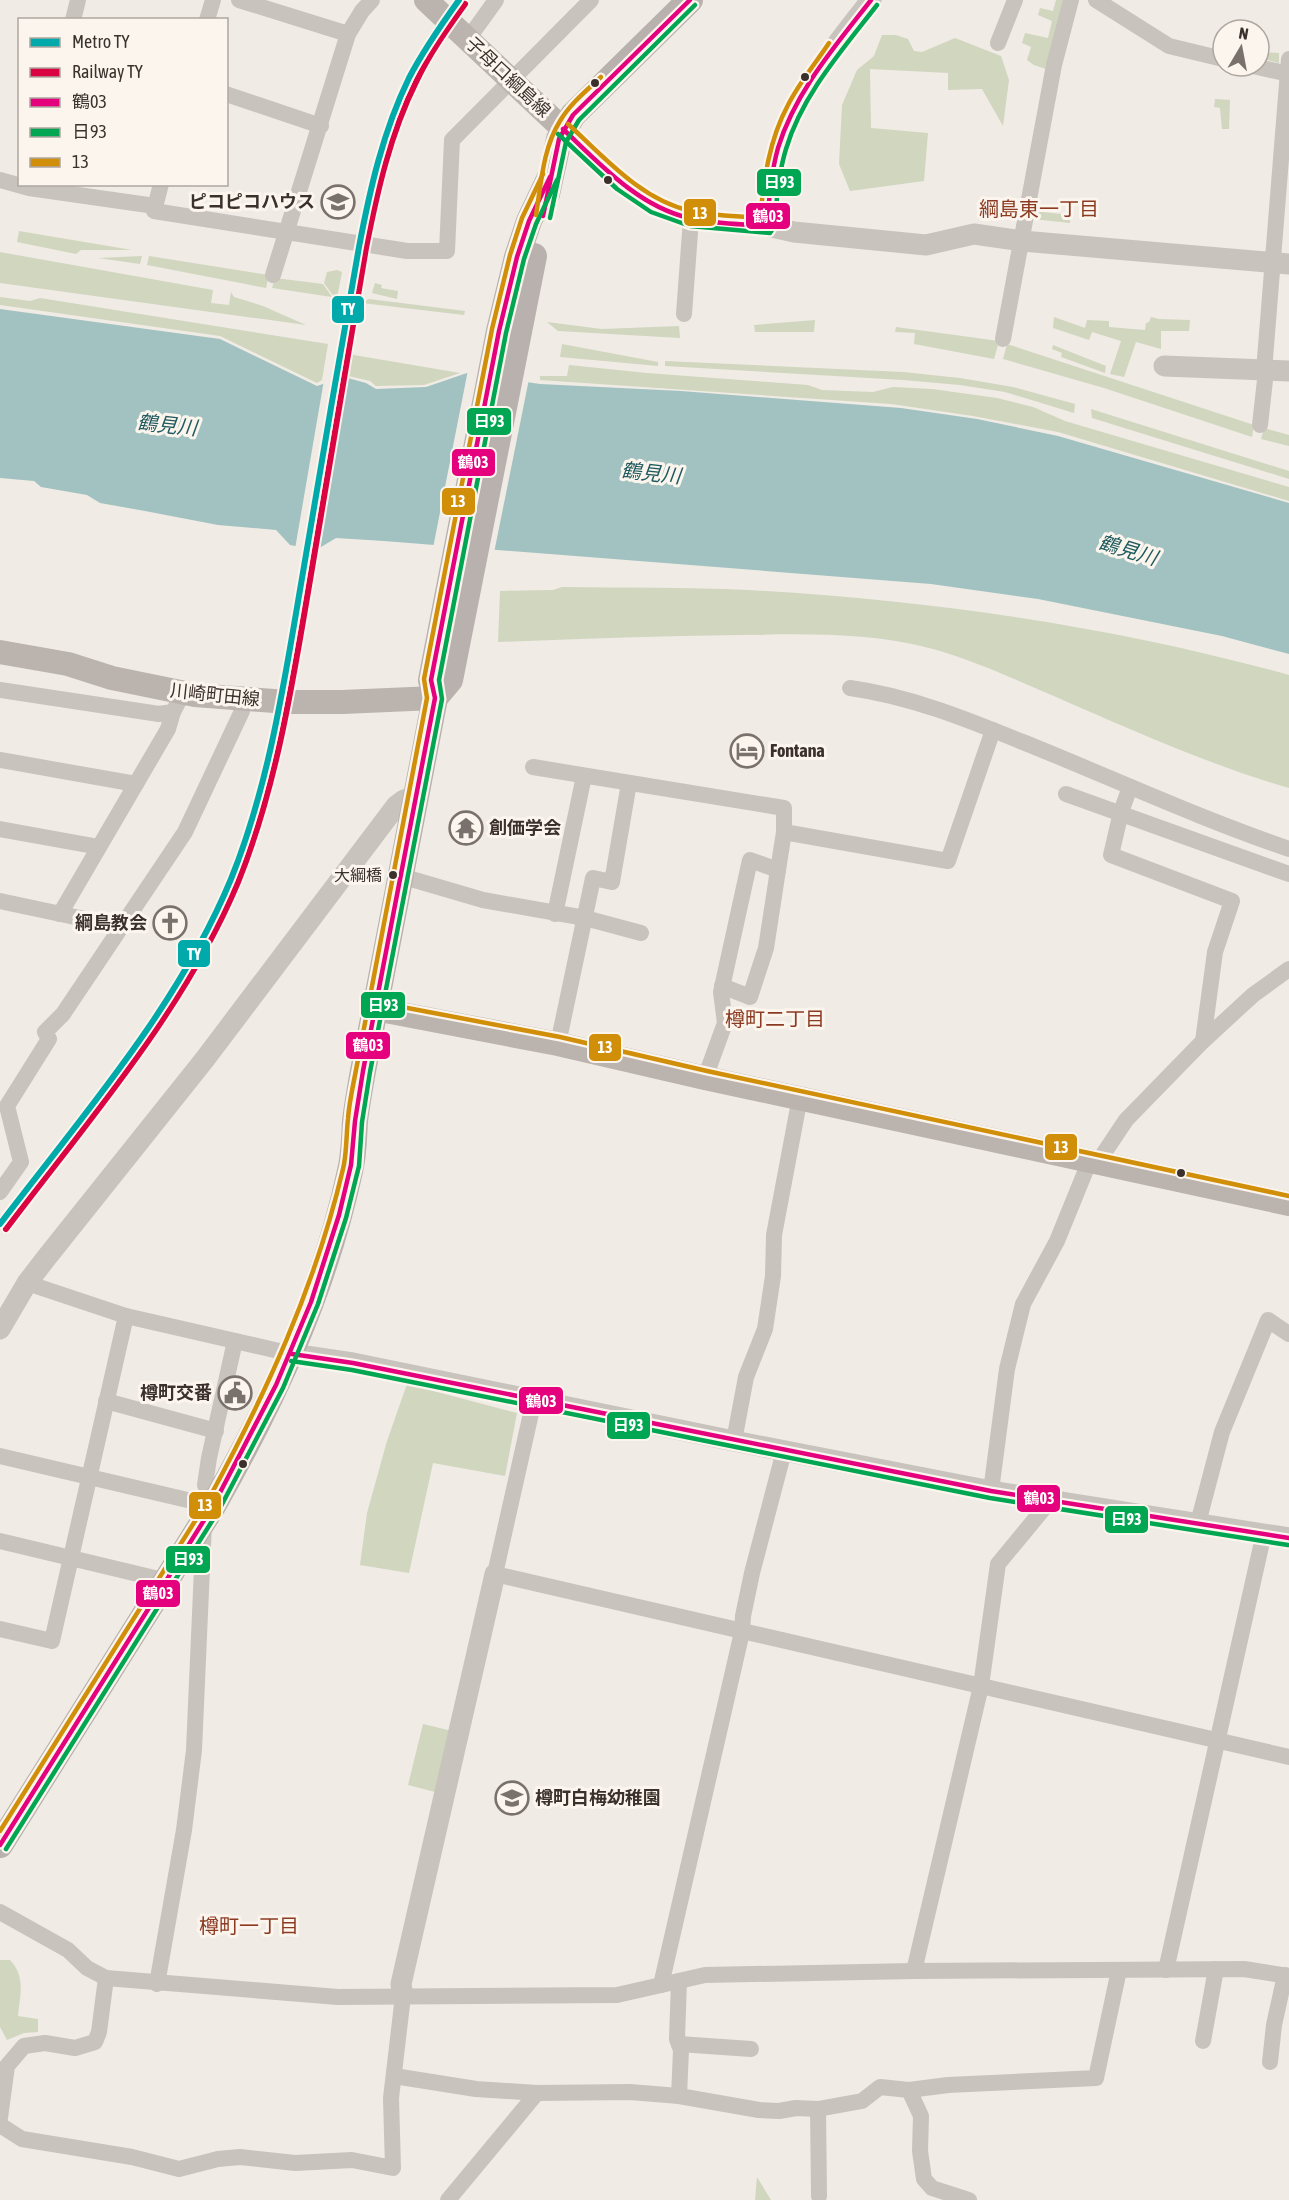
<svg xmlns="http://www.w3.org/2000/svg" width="1289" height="2200" viewBox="0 0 1289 2200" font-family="'Asap Condensed','Noto Sans JP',sans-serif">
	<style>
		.green { fill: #d1d6bf }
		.water { fill: #a1c2c1 }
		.pier { fill: #f0ebe5 }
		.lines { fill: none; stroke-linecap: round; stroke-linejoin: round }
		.minor { stroke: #c9c3be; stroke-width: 16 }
		.tertiary { stroke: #c9c3be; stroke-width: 21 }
		.secondary { stroke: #bab3ae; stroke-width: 24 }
		.primary { stroke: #b8b1ad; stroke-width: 26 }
		.bus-1-casing { stroke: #fbf5ee; stroke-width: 9 }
		.bus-2-casing { stroke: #fbf5ee; stroke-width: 9 }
		.bus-3-casing { stroke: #fbf5ee; stroke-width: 9 }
		.bus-1 { stroke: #e5007d; stroke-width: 4.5 }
		.bus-2 { stroke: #00a651; stroke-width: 4.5 }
		.bus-3 { stroke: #d18e09; stroke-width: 4.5 }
		.rail-1-casing { stroke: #fbf5ee; stroke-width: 10 }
		.rail-1 { stroke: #da0442; stroke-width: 6 }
		.metro-1-casing { stroke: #fbf5ee; stroke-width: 10 }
		.metro-1 { stroke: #01aaaa; stroke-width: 6 }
		.bus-dot { fill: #3b302b; stroke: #fbf5ee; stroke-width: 2 }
		.labels { text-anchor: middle; stroke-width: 6; stroke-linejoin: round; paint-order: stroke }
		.bus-label { font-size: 16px; fill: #3b302b; stroke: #fbf5ee; text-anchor: end }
		.street-label { font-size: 18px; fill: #3b302b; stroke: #fbf5ee }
		.poi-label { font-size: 18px; font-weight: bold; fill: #3b302b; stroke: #fbf5ee; text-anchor: end }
		.neighbourhood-label { font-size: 20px; fill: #8c3b22; stroke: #fbf5ee }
		.water-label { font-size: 20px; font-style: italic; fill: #1f5a5e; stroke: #fbf5ee }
		.line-badge { stroke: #fbf5ee; stroke-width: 2 }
		.badge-label { font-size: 16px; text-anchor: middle; font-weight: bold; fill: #fff }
	</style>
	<rect width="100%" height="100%" fill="#f0ebe5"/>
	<!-- green -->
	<g class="green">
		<path d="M1056 0H1063L1046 69 1034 65 1027 60 1031 47 1022 43 1025 33 1048 38 1052 21 1038 15 1040 8 1053 11Z"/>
		<path d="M882 35H896L908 39 914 51 922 52 955 38 1001 56 1009 80 1003 126 982 89 948 90V73L870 69 871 128 928 133 924 181 850 191 839 164 842 105 857 70 874 56Z"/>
		<path d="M1259 52 1279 53V63L1259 58Z"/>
		<path d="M1215 99 1230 100 1229 129H1222L1220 108 1214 107Z"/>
		<path d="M1034 211 1070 215V223L1033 219Z"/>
		<path d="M19 231 132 250H81L76 254 17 242Z"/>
		<path d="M0 252 213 290 211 303 229 305 231 292 234 297 263 306 306 325 0 283Z"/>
		<path d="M142 256 140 264 98 258Z"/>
		<path d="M149 256 269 275 266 288 147 265Z"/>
		<path d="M337 270 342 272 337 298 334 297 324 283 327 272Z"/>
		<path d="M275 278 323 284 332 297 272 288Z"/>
		<path d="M375 283 382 285 381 288 398 291 397 299 372 293Z"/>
		<path d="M0 297 30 301 40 298 328 344 322 380 317 383 220 336 0 305Z"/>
		<path d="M369 299 465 311 464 315 362 303Z"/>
		<path d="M1054 317 1085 328 1087 320 1109 321V327L1145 330 1146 323 1149 322 1151 317 1159 319 1190 320 1189 331H1161V349L1136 342 1124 377 1110 374 1121 341 1092 332 1089 340 1053 328Z"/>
		<path d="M815 320 814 332H755L754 325Z"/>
		<path d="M547 322 602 329 679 326 680 338 558 331Z"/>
		<path d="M896 327 999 341 994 359 914 344 915 333 895 332Z"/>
		<path d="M562 344 658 362V366L560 357Z"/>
		<path d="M1007 344 1254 425 1252 437 1104 388 1003 359Z"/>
		<path d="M1053 345 1106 366 1105 373 1061 357 1062 353 1052 349Z"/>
		<path d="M348 354 460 373 424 385 376 386 370 381 344 375Z"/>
		<path d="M665 361 903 372 960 378 1013 387 1075 404 1074 413 1005 392 960 385 903 380 665 366Z"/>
		<path d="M569 365 647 373 808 385 822 390 873 392 893 387 932 389 997 398 1033 407 1065 421 1289 487V501L1058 432 973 416 891 404 540 380V376H567Z"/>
		<path d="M1091 409 1289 471V479L1092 418Z"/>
		<path d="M1264 428 1289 435V446L1261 439Z"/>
		<path d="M562 587C624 588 686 587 748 590 930 600 1113 626 1289 675V788C1209 765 1132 730 1056 697 1016 680 976 661 933 649 870 632 804 634 739 635 659 636 579 639 498 642L500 591 553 590Z"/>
		<path d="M407 1384 517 1413 505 1476 433 1463 409 1573 360 1565 367 1513 387 1441Z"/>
		<path d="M423 1724 452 1731 439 1793 408 1785Z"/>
		<path d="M0 1960H10C26 1977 20 1995 18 2016L38 2019V2032L24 2033 7 2040 0 2027Z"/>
		<path d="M757 2177 771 2200H755Z"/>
	</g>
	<!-- water -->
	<path class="water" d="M0 309 220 339 317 386 344 377 366 383 376 389 426 387 467 373 540 384 681 391 901 408 977 419 1058 436 1289 503V654L1222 636 1038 599 931 584 384 541 336 538 316 550 290 545 276 530 218 525 145 511 100 503 87 495 41 487 34 481 0 478Z"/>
	<!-- pier -->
	<g class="pier">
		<path d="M468 370 529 379 494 553 433 548Z"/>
		<path d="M343 374 312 552 295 549 324 380Z"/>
	</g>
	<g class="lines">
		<!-- minor -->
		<g class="minor">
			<path d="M239 0 348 34"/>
			<path d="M1096 0 1169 46 1223 59"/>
			<path d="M73 20 78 0"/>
			<path d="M207 20 213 0"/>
			<path d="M468 39 496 0"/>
			<path d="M998 43 1015 0"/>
			<path d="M1253 66 1289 74"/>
			<path d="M226 94 321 126"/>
			<path d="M0 180 29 188 155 206"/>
			<path d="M161 184 154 211 407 251H447L452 140 591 0"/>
			<path d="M273 275 348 34 362 11 372 0"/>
			<path d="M684 314 691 219"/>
			<path d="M1003 339 1054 65 1071 0"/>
			<path d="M1260 425 1265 380 1264 371 1289 59"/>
			<path d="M850 688C916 697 978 724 1040 749 1123 783 1204 820 1289 849"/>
			<path d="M0 690 159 714 173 712"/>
			<path d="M0 760 136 784"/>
			<path d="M533 767 784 808V832"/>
			<path d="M1130 787 1121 812 1111 855 1232 901 1215 952 1203 1041"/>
			<path d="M1066 794 1289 874"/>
			<path d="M0 829 99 847"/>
			<path d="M401 876 483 900 585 918 641 933"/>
			<path d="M0 901 122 927"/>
			<path d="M60 914 168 729 173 712 183 693"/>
			<path d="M555 914 584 776"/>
			<path d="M722 986 750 997 766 948 778 870"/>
			<path d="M558 1044 593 878 612 882 629 783"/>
			<path d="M705 1078 725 1023 721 992 750 860 778 870 784 832 948 861 993 730"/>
			<path d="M1098 1162 1126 1120 1203 1041 1253 995 1289 969"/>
			<path d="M0 1192 21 1162 7 1106 49 1039 45 1032 63 1014 185 832 242 711 245 698"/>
			<path d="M27 1283 126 1316 292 1354"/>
			<path d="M534 1400 495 1574 1289 1757"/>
			<path d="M106 1401 216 1431"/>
			<path d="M734 1441 746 1377 765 1329 773 1276 774 1235 800 1097"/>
			<path d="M0 1456 213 1506"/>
			<path d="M991 1491 1007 1369 1023 1304 1057 1241 1090 1160"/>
			<path d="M213 1506 205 1485 209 1458 235 1341"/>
			<path d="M1198 1523 1222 1432 1268 1320 1289 1334"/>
			<path d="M0 1541 167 1581"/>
			<path d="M0 1629 52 1641 126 1316"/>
			<path d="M0 1912 68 1950 87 1968 106 1978 338 1997 617 1995 705 1975 914 1971 1244 1969 1289 1976"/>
			<path d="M1166 1970 1264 1533"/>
			<path d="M914 1971 981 1686 998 1564 1050 1501"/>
			<path d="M679 1981 677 2039 681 2050 679 2096"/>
			<path d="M157 1984 184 1830 194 1750 204 1523"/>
			<path d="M661 1985 742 1632 743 1616 752 1573 784 1451"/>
			<path d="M1203 2041 1216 1969"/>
			<path d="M679 2044 751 2049"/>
			<path d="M1270 2062 1274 2025 1285 1975"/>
			<path d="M394 2076 476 2089 537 2093 630 2092 679 2096 759 2110 779 2111 796 2108 818 2109 862 2101 880 2087 909 2090 948 2085 1096 2078 1119 1970"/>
			<path d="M909 2090 921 2116 920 2151 924 2179 932 2188 969 2200"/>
			<path d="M818 2109 819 2196"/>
			<path d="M0 2118 7 2066 24 2046 45 2043 75 2048 95 2042 99 2032 106 1978"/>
			<path d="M0 2125 22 2139 132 2157 179 2169 218 2159 240 2157 295 2163 352 2160 393 2168 391 2098 403 1996"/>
			<path d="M448 2200 537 2093"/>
		</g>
		<!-- tertiary -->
		<g class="tertiary">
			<path d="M563 129 624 186 638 195 666 211 691 219 767 226 794 232 926 245 974 234 1022 241 1289 264"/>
			<path d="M767 226C770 197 771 166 781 139 799 89 839 42 871 0"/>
			<path d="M1164 366 1289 371"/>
			<path d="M0 1329 27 1283 47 1257 205 1059 396 806 404 800 417 796"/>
			<path d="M292 1354 353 1363 734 1441 991 1491 1289 1538"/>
			<path d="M403 1996 401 1984 495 1574"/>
		</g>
		<!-- secondary -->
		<g class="secondary">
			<path d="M426 0 563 129"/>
			<path d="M0 652 68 664 112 678 195 695 288 702H342L435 698"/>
			<path d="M375 1009 558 1044 705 1078 1289 1204"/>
		</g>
		<!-- primary -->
		<g class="primary">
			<path d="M547 194 559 139 573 115 690 0"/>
			<path d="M435 698 450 680 534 256"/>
			<path d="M0 1845 213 1506C274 1399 324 1291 350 1171 354 1155 354 1137 355 1121 357 1104 360 1088 363 1071L435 698 431 680 499 331 517 257 529 221 550 177"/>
		</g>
		<defs>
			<g id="bus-1">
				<path d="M563 129C600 164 638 206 689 218 714 224 742 224 767 226 769 200 771 173 778 148 795 92 836 45 871 0"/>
				<path d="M543 216 559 139 573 115 690 0"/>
				<path d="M292 1354 353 1363 991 1491 1289 1538"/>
				<path d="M0 1845 213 1506 276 1385 311 1302 339 1215 351 1165 355 1121 363 1071 435 698 431 680 499 331 517 257 529 221 550 177"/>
			</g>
			<g id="bus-2">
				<path d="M558 134 617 189 651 212 690 226 770 233 774 227C777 201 778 175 786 149 802 95 843 49 877 5"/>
				<path d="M550 218 566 142 579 120 695 5"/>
				<path d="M291 1361 352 1370 990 1498 1288 1545"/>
				<path d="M6 1849 219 1510 283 1388 318 1304 346 1218 359 1166 362 1122 370 1072 442 699 439 680 506 333 524 259 536 224 557 180"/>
			</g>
			<g id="bus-3">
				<path d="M568 124C604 157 641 200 691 211 713 216 738 216 760 218 764 179 769 140 788 105 799 83 815 64 829 43"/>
				<path d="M536 215C541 184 543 148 560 121 570 104 586 91 601 77"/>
				<path d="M376 1002 560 1037 707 1071 1289 1196"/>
				<path d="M0 1831 207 1502C265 1396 315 1288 343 1169 347 1153 346 1136 348 1119 349 1103 353 1086 356 1070L427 698 424 679 492 329 510 255 522 218 543 174"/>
			</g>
		</defs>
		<!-- bus-1 casing -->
		<use href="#bus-1" class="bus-1-casing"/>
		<!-- bus-2 casing -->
		<use href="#bus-2" class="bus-2-casing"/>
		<!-- bus-3 casing -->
		<use href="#bus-3" class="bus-3-casing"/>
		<!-- bus-1 -->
		<use href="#bus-1" class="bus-1"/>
		<!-- bus-2 -->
		<use href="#bus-2" class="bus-2"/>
		<!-- bus-3 -->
		<use href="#bus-3" class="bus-3"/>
		<defs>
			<path id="rail-1" d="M6 1229C89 1119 184 1011 238 882 276 788 292 686 309 586 328 474 346 361 366 248 377 192 390 134 416 82 429 54 447 29 465 4"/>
		</defs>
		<!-- rail-1 casing -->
		<use href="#rail-1" class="rail-1-casing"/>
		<!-- rail-1 -->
		<use href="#rail-1" class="rail-1"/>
		<defs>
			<path id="metro-1" d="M0 1224C83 1115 178 1007 231 879 269 785 284 683 301 584 320 472 339 359 359 247 370 189 383 131 409 78 423 51 441 25 459 0"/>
		</defs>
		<!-- metro-1 casing -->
		<use href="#metro-1" class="metro-1-casing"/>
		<!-- metro-1 -->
		<use href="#metro-1" class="metro-1"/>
	</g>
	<!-- icons -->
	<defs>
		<symbol id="school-ring" viewBox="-11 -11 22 22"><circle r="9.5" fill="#fbf5ee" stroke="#7a716c" stroke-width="1.5"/><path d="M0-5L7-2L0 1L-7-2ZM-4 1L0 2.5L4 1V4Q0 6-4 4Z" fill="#7a716c"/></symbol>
		<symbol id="hotel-ring" viewBox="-11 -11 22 22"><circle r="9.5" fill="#fbf5ee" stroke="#7a716c" stroke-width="1.5"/><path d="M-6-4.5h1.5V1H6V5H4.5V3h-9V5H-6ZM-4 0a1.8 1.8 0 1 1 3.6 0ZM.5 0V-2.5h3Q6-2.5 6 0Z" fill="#7a716c"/></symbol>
		<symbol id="temple-ring" viewBox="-11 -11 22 22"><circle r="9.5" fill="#fbf5ee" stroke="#7a716c" stroke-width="1.5"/><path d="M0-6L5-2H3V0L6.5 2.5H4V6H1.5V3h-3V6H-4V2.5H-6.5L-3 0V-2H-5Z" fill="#7a716c"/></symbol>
		<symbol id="church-ring" viewBox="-11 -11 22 22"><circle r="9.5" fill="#fbf5ee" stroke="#7a716c" stroke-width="1.5"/><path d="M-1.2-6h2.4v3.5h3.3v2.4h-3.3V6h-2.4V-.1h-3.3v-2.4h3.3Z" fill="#7a716c"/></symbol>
		<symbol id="civic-ring" viewBox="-11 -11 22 22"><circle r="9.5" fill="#fbf5ee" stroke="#7a716c" stroke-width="1.5"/><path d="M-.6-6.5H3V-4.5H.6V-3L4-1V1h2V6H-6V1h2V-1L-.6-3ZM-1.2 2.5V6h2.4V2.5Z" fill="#7a716c"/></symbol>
	</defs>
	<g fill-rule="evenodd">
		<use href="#school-ring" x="319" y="183" width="38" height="38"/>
		<use href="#hotel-ring" x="728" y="732" width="38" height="38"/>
		<use href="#temple-ring" x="447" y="809" width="38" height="38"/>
		<use href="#church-ring" x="151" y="904" width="38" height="38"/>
		<use href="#civic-ring" x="216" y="1374" width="38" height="38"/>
		<use href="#school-ring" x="493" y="1779" width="38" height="38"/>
	</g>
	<!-- markers -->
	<g class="bus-dot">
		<circle cx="805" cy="77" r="5"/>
		<circle cx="595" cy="83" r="5"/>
		<circle cx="608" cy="180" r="5"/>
		<circle cx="393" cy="875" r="5"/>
		<circle cx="1181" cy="1173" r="5"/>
		<circle cx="243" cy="1464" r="5"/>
	</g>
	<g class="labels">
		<!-- bus labels -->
		<g class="bus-label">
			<text x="382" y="881">大綱橋</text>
		</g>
		<!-- street labels -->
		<g class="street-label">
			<text transform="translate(508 77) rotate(43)" y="6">子母口綱島線</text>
			<text transform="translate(215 695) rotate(6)" y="6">川崎町田線</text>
		</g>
		<!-- poi labels -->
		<g class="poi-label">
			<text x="315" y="208">ピコピコハウス</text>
			<text x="770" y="757" text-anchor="start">Fontana</text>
			<text x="489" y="834" text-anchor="start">創価学会</text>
			<text x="147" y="929">綱島教会</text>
			<text x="212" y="1399">樽町交番</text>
			<text x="535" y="1804" text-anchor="start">樽町白梅幼稚園</text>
		</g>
		<!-- neighbourhood labels -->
		<g class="neighbourhood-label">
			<text x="1039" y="216">綱島東一丁目</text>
			<text x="775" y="1026">樽町二丁目</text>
			<text x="249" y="1933">樽町一丁目</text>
		</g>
		<!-- water labels -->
		<g class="water-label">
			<text transform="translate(167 425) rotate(6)" y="7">鶴見川</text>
			<text transform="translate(651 473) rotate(6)" y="7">鶴見川</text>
			<text transform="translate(1128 550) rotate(17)" y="7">鶴見川</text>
		</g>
	</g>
	<g class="line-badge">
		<rect x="756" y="168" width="46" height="29" rx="6" fill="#00a651"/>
		<rect x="683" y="198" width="34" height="29" rx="6" fill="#d18e09"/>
		<rect x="745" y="202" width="46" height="28" rx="6" fill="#e5007d"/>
		<rect x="331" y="295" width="34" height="29" rx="6" fill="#01aaaa"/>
		<rect x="466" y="407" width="46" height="29" rx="6" fill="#00a651"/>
		<rect x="451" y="448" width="45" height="29" rx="6" fill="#e5007d"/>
		<rect x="441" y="487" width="35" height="29" rx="6" fill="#d18e09"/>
		<rect x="177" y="939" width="34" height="29" rx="6" fill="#01aaaa"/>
		<rect x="360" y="991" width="46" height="28" rx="6" fill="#00a651"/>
		<rect x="345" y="1031" width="46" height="29" rx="6" fill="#e5007d"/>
		<rect x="588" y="1033" width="34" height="29" rx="6" fill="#d18e09"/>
		<rect x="1044" y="1133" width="34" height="28" rx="6" fill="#d18e09"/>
		<rect x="518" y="1386" width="46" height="29" rx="6" fill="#e5007d"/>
		<rect x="606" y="1411" width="45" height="29" rx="6" fill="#00a651"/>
		<rect x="1016" y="1484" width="45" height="29" rx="6" fill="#e5007d"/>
		<rect x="188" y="1491" width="34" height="29" rx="6" fill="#d18e09"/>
		<rect x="1104" y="1505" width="45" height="29" rx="6" fill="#00a651"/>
		<rect x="165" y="1545" width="46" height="29" rx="6" fill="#00a651"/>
		<rect x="135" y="1579" width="46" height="29" rx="6" fill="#e5007d"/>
	</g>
	<g class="badge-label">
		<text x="779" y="188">日93</text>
		<text x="700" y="219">13</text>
		<text x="768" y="222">鶴03</text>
		<text x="348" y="315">TY</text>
		<text x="489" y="427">日93</text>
		<text x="473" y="468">鶴03</text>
		<text x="458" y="507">13</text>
		<text x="194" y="960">TY</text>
		<text x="383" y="1011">日93</text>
		<text x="368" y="1051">鶴03</text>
		<text x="605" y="1053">13</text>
		<text x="1061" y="1153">13</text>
		<text x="541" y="1407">鶴03</text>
		<text x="628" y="1431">日93</text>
		<text x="1039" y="1504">鶴03</text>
		<text x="205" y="1511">13</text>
		<text x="1126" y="1525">日93</text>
		<text x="188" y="1565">日93</text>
		<text x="158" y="1599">鶴03</text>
	</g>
	<!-- legend -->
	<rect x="18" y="18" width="210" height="168" fill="#fbf5ee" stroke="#aea6a0" stroke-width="1.5"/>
	<rect x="30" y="38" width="30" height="9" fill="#01aaaa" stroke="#aea6a0" stroke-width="1.5"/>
	<text x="72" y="48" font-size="18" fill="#3b302b">Metro TY</text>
	<rect x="30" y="68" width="30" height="9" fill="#da0442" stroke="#aea6a0" stroke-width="1.5"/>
	<text x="72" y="78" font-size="18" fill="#3b302b">Railway TY</text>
	<rect x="30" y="98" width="30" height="9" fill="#e5007d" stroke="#aea6a0" stroke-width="1.5"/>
	<text x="72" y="108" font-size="18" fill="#3b302b">鶴03</text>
	<rect x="30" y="128" width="30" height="9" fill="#00a651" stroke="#aea6a0" stroke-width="1.5"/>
	<text x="72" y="138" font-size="18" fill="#3b302b">日93</text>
	<rect x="30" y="158" width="30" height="9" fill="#d18e09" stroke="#aea6a0" stroke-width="1.5"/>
	<text x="72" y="168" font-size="18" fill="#3b302b">13</text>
	<!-- north arrow -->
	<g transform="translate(1241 48) rotate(10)"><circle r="28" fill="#fbf5ee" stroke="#aea6a0" stroke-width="1.5"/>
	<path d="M0-4.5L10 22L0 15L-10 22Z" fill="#7a716c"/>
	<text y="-9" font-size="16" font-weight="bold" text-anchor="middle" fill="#3b302b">N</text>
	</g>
</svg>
